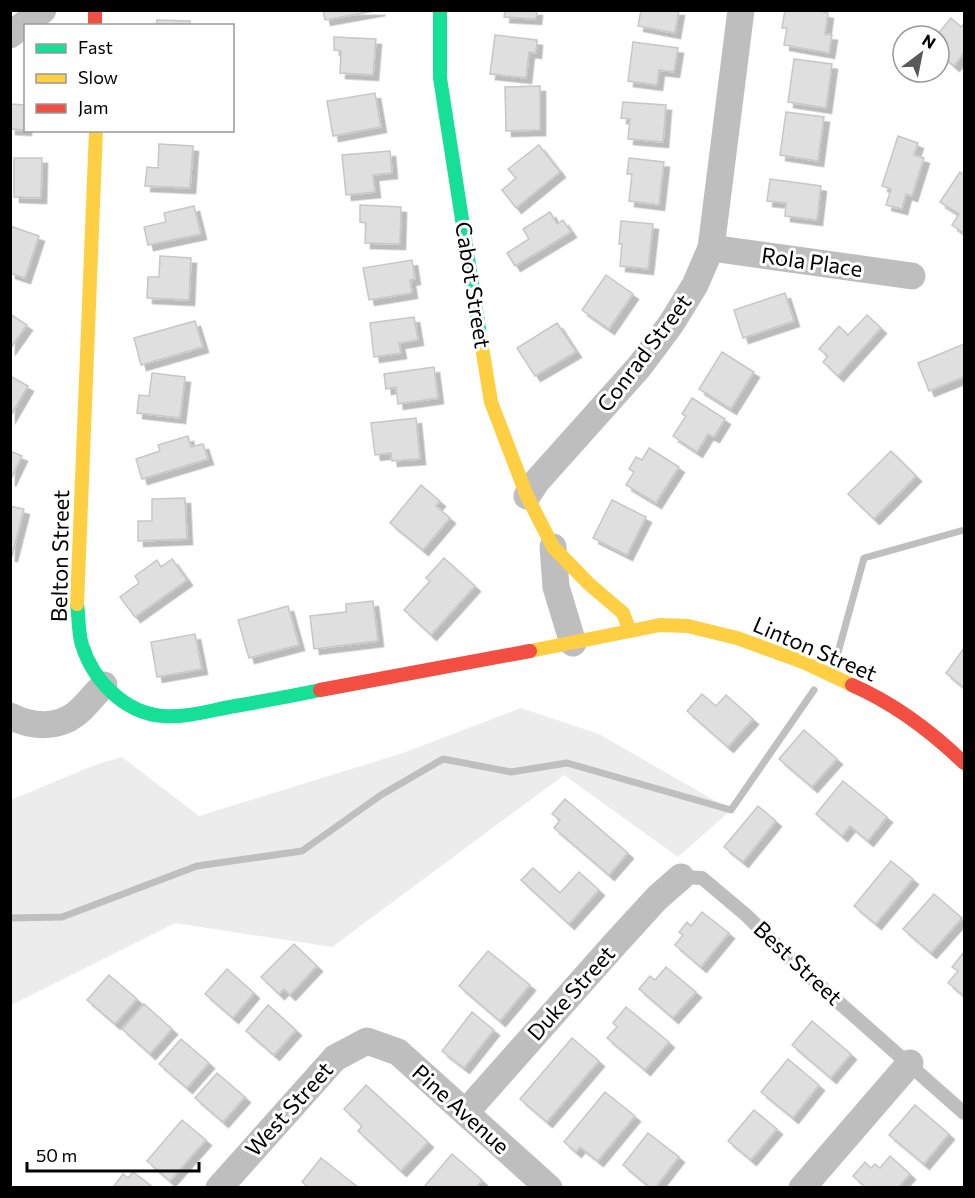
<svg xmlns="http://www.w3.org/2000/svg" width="975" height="1198" viewBox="0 0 975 1198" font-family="Commissioner,sans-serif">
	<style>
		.green { fill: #ececec }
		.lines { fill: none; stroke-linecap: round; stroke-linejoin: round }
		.stream { stroke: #bfbfbf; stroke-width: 7 }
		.building { fill: #dfdfdf; stroke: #c7c7c7; stroke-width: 1.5; filter: url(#shadow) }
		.lane { stroke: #bebebe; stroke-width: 14 }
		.street { stroke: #bebebe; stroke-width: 27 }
		.fast { stroke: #16e098; stroke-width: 14 }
		.slow { stroke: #ffcf43; stroke-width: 14 }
		.jam { stroke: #f24e42; stroke-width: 14 }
		.labels { text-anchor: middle; stroke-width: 6; stroke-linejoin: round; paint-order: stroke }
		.street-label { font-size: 22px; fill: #000; stroke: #fff }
	</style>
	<defs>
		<filter id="shadow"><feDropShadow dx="5.5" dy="5.5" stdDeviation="0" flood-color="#0004"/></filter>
	</defs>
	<rect width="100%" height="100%" fill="#fff"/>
	<!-- green -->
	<path class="green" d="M521 708 599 734 731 810 678 857 564 775 332 947 175 923 11 1005V800L95 765 122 757 199 816 403 753Z"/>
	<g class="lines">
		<!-- stream -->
		<g class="stream">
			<path d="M837 656 864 558 964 530"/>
			<path d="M10 918 62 917 197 866 302 851 381 795 443 759 511 772 567 763 731 810 814 690"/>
		</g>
	</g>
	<!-- building -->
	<g class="building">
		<path d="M323 10H380L325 20Z"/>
		<path d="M505 10H537L536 19 504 17Z"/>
		<path d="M641 10H679L675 33 638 26Z"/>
		<path d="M785 10H813L828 13 825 34 832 35 829 53 784 45 787 28H782Z"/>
		<path d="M951 18 961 27 964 23V53L954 66 939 53 942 47 939 45V36H936Z"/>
		<path d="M157 20 190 21V26H156Z"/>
		<path d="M495 35 537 40 536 53 529 52 526 78 490 74Z"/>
		<path d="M334 37 376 39 373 75 340 73 341 51 334 50Z"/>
		<path d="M633 42 678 48 674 72 659 70 657 85 628 81Z"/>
		<path d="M794 59 832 64 826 108 788 102Z"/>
		<path d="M540 86V130L506 131 505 87Z"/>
		<path d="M375 93 381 127 333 136 327 101Z"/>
		<path d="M623 102 666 105 663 142 628 139 630 119 621 118Z"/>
		<path d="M10 104 26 105V130L10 129Z"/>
		<path d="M786 112 824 117 818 161 780 155Z"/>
		<path d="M898 136 918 143 914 155 924 158 912 196 906 194 902 209 886 205 891 189 882 186Z"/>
		<path d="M159 144 193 146 190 188 145 186 147 167 158 168Z"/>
		<path d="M539 145 560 172 516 208 502 190 516 178 508 169Z"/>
		<path d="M390 151 392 173 373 175 375 192 346 195 342 155Z"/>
		<path d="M14 158H42L41 198 14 197Z"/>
		<path d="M629 158 664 162 659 205 629 201 632 174H627Z"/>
		<path d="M960 172 964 175V233L952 225 959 214 940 202Z"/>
		<path d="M770 179 821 186 817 220 785 216 786 203 767 201Z"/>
		<path d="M360 205 401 207 400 244 365 243 366 223 360 222Z"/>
		<path d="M194 206 201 234 148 245 144 227 166 222 164 213Z"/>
		<path d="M550 212 557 224 563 220 571 232 515 266 507 253 529 239 523 229Z"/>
		<path d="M621 221 653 224 648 269 620 266 622 244H619Z"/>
		<path d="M10 226 39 236 25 278 10 273Z"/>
		<path d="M160 256 191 258 189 300 147 298 148 277H159Z"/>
		<path d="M412 260 415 279 410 280 412 293 369 300 363 268Z"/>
		<path d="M606 275 633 294 609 329 582 310Z"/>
		<path d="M785 293 794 321 743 338 734 310Z"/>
		<path d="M10 314 27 325 10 349Z"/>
		<path d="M867 315 881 328 838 376 823 362 828 356 819 349 839 326 848 335Z"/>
		<path d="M414 317 418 340 399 343 401 353 374 357 370 323Z"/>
		<path d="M195 321 203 347 141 365 134 338Z"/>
		<path d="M557 323 576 352 535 376 517 348Z"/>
		<path d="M964 344V377L929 391 918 363Z"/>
		<path d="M722 352 754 372 731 409 699 389Z"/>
		<path d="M434 367 438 398 398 404 396 387 386 389 384 374Z"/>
		<path d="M152 373 185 377 180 418 137 413 139 395 149 396Z"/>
		<path d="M10 376 28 386 10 417Z"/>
		<path d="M692 398 725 419 714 437 708 434 697 452 673 436 686 416 682 414Z"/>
		<path d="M416 418 420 459 392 461 391 453 375 455 371 423Z"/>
		<path d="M188 436 191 447 203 444 208 459 142 479 136 459 160 451 158 445Z"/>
		<path d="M649 448 679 467 656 503 626 485 634 472 629 469 636 457 642 460Z"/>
		<path d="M10 451 22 456 10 481Z"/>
		<path d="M891 451 916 476 874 519 848 494Z"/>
		<path d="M421 485 440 501 436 506 450 518 423 550 390 523Z"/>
		<path d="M185 498 187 539 138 541V521H152V499Z"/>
		<path d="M612 500 646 517 627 555 593 538Z"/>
		<path d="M10 506 24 509 12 556H10Z"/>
		<path d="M444 558 475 586 431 635 404 610 430 581 426 578Z"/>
		<path d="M172 559 187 580 135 617 120 597 139 583 135 576 157 560 161 567Z"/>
		<path d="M373 601 378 641 314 649 310 616 346 612V604Z"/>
		<path d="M288 606 299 645 249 658 238 620Z"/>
		<path d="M195 634 202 669 157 677 151 642Z"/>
		<path d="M964 648V688L946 673Z"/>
		<path d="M702 694 716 706 726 695 753 719 728 747 687 711Z"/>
		<path d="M804 730 837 759 812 787 779 759Z"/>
		<path d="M843 781 887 817 868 841 850 826 842 836 816 814Z"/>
		<path d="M565 799 628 853 609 875 554 828 560 820 552 814Z"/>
		<path d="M758 806 776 821 743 862 724 847Z"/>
		<path d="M891 861 913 879 876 924 854 906Z"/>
		<path d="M533 868 560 893 579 872 599 890 569 924 521 880Z"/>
		<path d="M934 894 962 918 931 953 903 929Z"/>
		<path d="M702 912 729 933 701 967 675 945 683 935 679 932 687 922 691 926Z"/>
		<path d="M294 944 317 966 290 995 284 989 279 994 261 977Z"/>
		<path d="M488 951 530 985 500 1021 459 986Z"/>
		<path d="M964 952V996L948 983 958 971 952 967Z"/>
		<path d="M666 967 696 992 673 1018 639 989 650 976 655 980Z"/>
		<path d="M227 969 254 993 233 1018 205 994Z"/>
		<path d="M109 975 137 999 115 1024 87 1000Z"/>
		<path d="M144 1004 172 1029 150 1054 122 1029Z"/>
		<path d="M268 1005 296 1030 274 1055 246 1031Z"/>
		<path d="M626 1007 669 1042 645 1070 607 1038 617 1027 613 1023Z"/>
		<path d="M472 1012 494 1030 464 1068 442 1051Z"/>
		<path d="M812 1021 851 1054 831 1078 792 1045Z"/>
		<path d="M572 1038 599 1061 547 1122 520 1099Z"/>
		<path d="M181 1039 209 1063 187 1088 159 1064Z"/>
		<path d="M788 1059 819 1085 793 1118 761 1092Z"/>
		<path d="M217 1073 245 1097 223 1122 195 1098Z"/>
		<path d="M366 1085 428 1142 401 1171 358 1131 362 1126 344 1109Z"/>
		<path d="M605 1092 635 1116 598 1161 580 1147 576 1152 564 1142Z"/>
		<path d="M915 1105 949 1134 924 1164 889 1135Z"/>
		<path d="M754 1110 777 1129 751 1160 728 1141Z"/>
		<path d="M182 1120 206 1140 170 1181 147 1161Z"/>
		<path d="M648 1133 679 1157 655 1188H651L623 1165Z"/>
		<path d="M452 1154 482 1180 476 1188H423Z"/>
		<path d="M890 1156 910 1174 898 1188H866L853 1176 865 1162 871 1168 875 1164 880 1168Z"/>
		<path d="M321 1158 359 1188H309L302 1182Z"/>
		<path d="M133 1172 154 1188 114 1186 123 1174 128 1178Z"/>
	</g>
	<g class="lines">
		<!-- lane -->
		<path class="lane" d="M681 877 702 878 746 915 800 968 964 1113"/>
		<!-- street -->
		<g class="street">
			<path d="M10 35 43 10"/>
			<path d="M711 248 912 276"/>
			<path d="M527 496 537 481 639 367 671 324 695 285 711 248 741 10"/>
			<path d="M553 547 556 587 573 643"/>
			<path d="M10 716C31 727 58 729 77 713 87 705 94 694 104 685"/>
			<path d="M466 1112 614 945 657 898 681 877"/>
			<path d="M219 1188 335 1058 367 1041 398 1052 549 1188"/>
			<path d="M802 1188 910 1063"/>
		</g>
		<!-- fast -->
		<g class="fast">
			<path d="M440 10V78L480 335"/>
			<path d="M77 604C79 617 78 632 82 645 93 680 124 713 163 716 186 718 212 710 235 706 264 701 292 696 320 690"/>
		</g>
		<!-- slow -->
		<g class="slow">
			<path d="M480 335 491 402 527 496 553 547 589 584 623 613 630 631"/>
			<path d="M77 604 96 130"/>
			<path d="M530 651 660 625 688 626 737 638 803 662 852 685"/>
		</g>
		<!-- jam -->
		<g class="jam">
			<path d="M95 10V26"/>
			<path d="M852 685C893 703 932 732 964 763"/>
			<path d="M320 690 530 651"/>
		</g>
	</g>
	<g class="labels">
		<!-- street labels -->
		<g class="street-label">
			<text transform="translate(812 262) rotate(8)" y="8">Rola Place</text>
			<text transform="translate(473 285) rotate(81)" y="8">Cabot Street</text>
			<text transform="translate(644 353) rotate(-53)" y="8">Conrad Street</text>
			<text transform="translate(60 556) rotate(-89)" y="8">Belton Street</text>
			<text transform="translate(815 649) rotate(23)" y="8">Linton Street</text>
			<text transform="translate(798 963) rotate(43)" y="8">Best Street</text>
			<text transform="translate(571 993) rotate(-48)" y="8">Duke Street</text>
			<text transform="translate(289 1109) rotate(-48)" y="8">West Street</text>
			<text transform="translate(461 1109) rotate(42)" y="8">Pine Avenue</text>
		</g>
	</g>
	<!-- border -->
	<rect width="975" height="1198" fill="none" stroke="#000000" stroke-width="24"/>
	<!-- legend -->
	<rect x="24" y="24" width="210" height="108" fill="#ffffff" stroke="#999999" stroke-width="1.5"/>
	<rect x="36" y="44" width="30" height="9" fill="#16e098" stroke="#999999" stroke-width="1.5"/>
	<text x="78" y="54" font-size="18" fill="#000000">Fast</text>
	<rect x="36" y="74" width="30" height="9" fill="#ffcf43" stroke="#999999" stroke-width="1.5"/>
	<text x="78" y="84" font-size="18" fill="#000000">Slow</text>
	<rect x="36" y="104" width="30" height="9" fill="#f24e42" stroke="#999999" stroke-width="1.5"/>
	<text x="78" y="114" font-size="18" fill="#000000">Jam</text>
	<!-- north arrow -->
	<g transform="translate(921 54) rotate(32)"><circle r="28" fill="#ffffff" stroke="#999999" stroke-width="1.5"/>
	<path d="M0-4.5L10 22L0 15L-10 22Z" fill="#595959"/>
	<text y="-9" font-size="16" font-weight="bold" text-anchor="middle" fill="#000000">N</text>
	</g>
	<!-- scale -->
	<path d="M27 1162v9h172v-9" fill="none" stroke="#000000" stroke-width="3"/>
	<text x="36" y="1162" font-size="18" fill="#000000" stroke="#ffffff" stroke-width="4.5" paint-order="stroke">50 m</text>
</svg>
